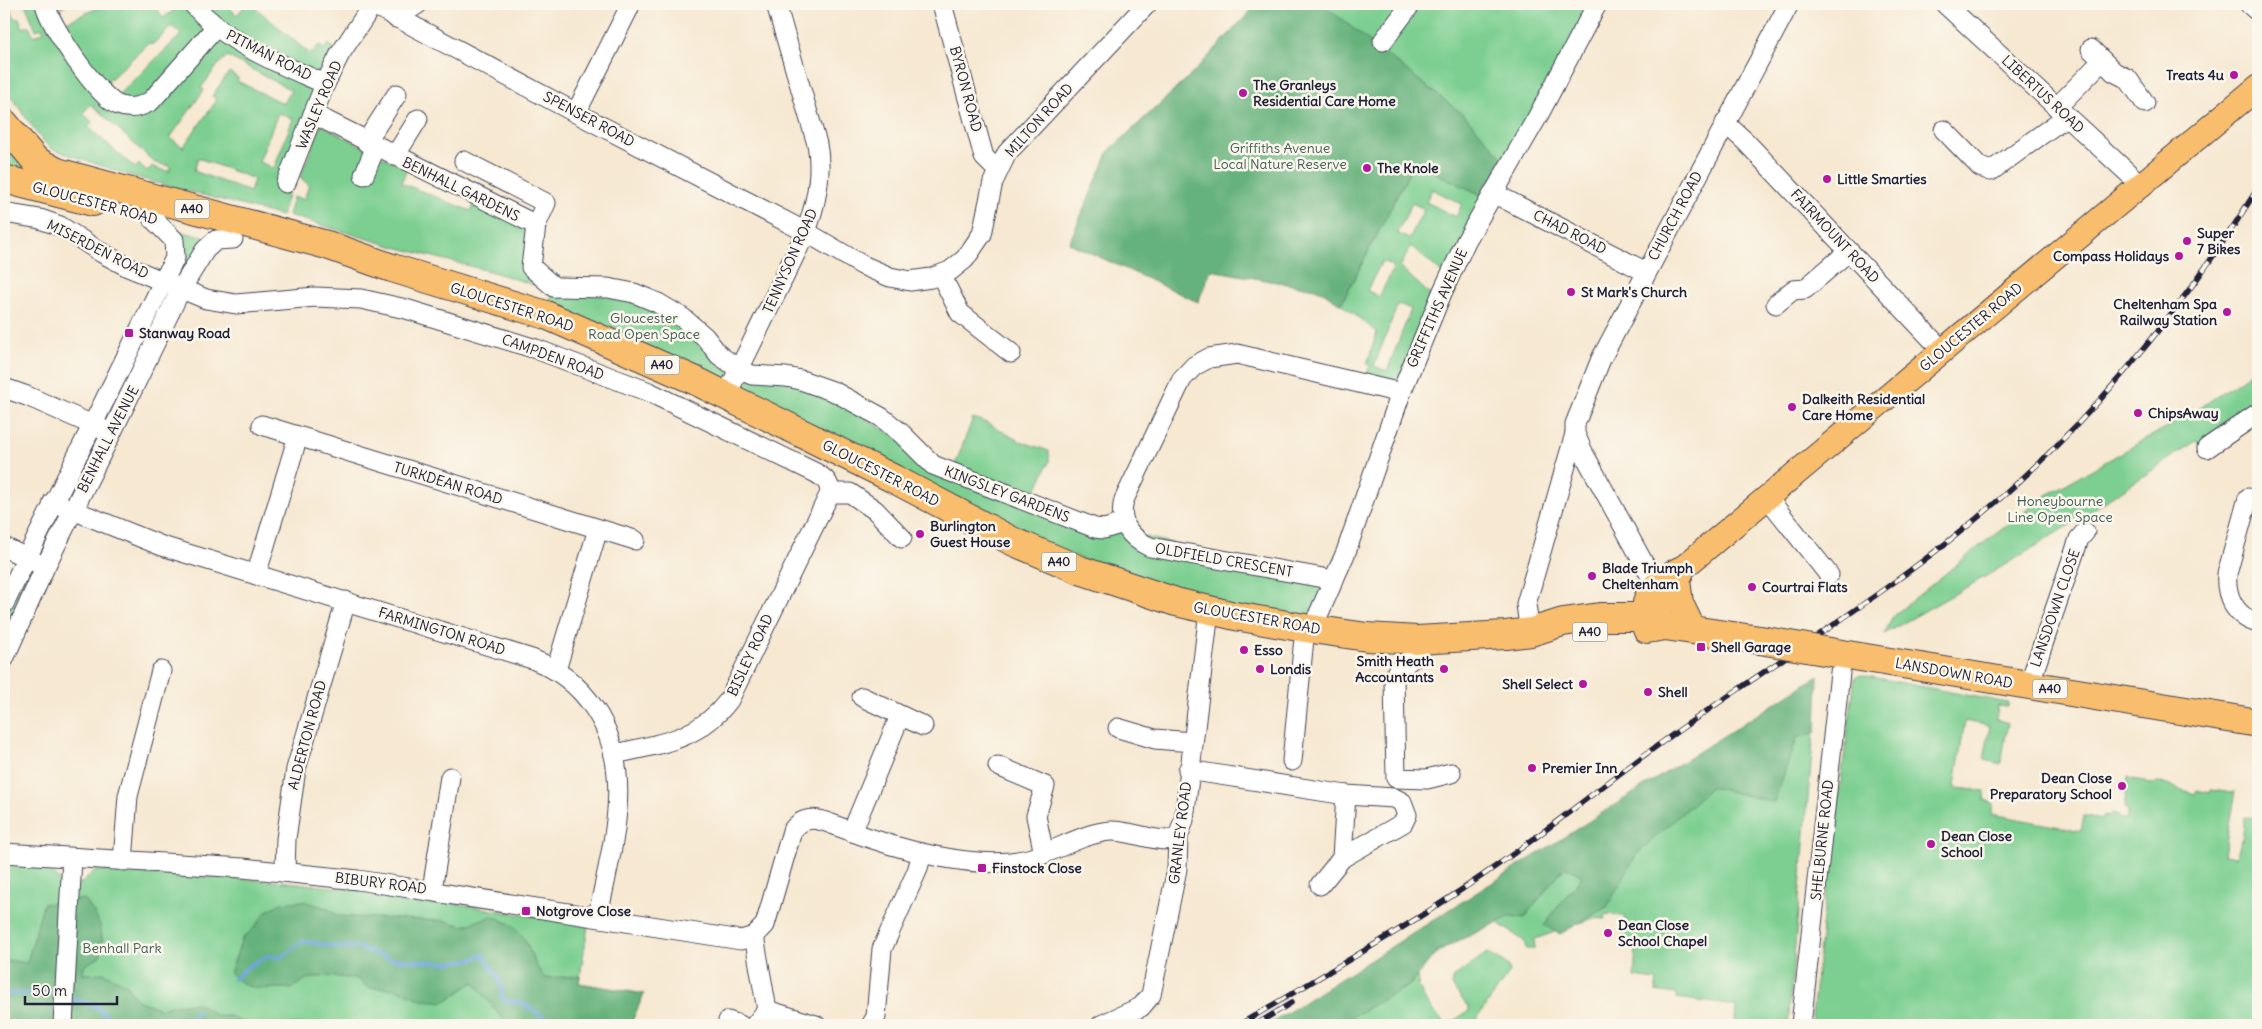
<svg xmlns="http://www.w3.org/2000/svg" width="2262" height="1029" viewBox="0 0 2262 1029" font-family="Delius,sans-serif">
	<style>
		.green { fill: #7dcf91; stroke: #507866; fill-rule: evenodd }
		.forest { fill: #66b27b; stroke: #446a5b }
		.lines { fill: none; stroke-linecap: round; stroke-linejoin: round }
		.stream { stroke: #6da4db; stroke-width: 4 }
		.minor-casing { stroke: #424052; stroke-width: 21 }
		.major-casing { stroke: #424052; stroke-width: 26 }
		.highway-casing { stroke: #424052; stroke-width: 30 }
		.minor { stroke: #fff; stroke-width: 19 }
		.major { stroke: #f9be6d; stroke-width: 24 }
		.highway { stroke: #f9be6d; stroke-width: 28 }
		.rail-casing { stroke: #22223b; stroke-width: 5.5 }
		.rail { stroke: #fbf7ec; stroke-width: 4; stroke-dasharray: 11; stroke-linecap: butt }
		.highway-bridge-casing { stroke: #424052; stroke-width: 30; stroke-linecap: butt }
		.highway-bridge { stroke: #f9be6d; stroke-width: 28 }
		.poi-dot { fill: #b5179e; stroke: #fbf7ec; stroke-width: 2 }
		.labels { text-anchor: middle; stroke-width: 5; stroke-linejoin: round; paint-order: stroke }
		.shield { fill: #fbf7ec; stroke: #636270; stroke-width: 1 }
		.shield-label { font-size: 12px; font-weight: bold; fill: #22223b }
		.street-label { font-size: 14px; fill: #22223b; stroke: #fbf7ec }
		.poi-label { font-size: 14px; font-weight: bold; fill: #22223b; stroke: #fbf7ec; text-anchor: start }
		.park-label { font-size: 14px; fill: #425f59; stroke: #fbf7ec }
	</style>
	<rect width="100%" height="100%" fill="#fbf7ec"/>
	<filter id="ink" filterUnits="userSpaceOnUse"><feTurbulence type="fractalNoise" baseFrequency=".02" numOctaves="2"/><feDisplacementMap in="SourceGraphic" scale="10" xChannelSelector="R" yChannelSelector="G"/><feConvolveMatrix kernelMatrix="1 2 1 2 8 2 1 2 1" color-interpolation-filters="sRGB"/></filter>
	<filter id="wash" filterUnits="userSpaceOnUse"><feTurbulence type="fractalNoise" baseFrequency=".0096" numOctaves="4" result="noise"/><feDisplacementMap in="SourceGraphic" scale="20" xChannelSelector="R" yChannelSelector="G"/><feGaussianBlur stdDeviation="1.12" result="paint"/><feColorMatrix in="noise" values="0 0 0 0 0 0 0 0 0 0 0 0 0 0 0 0 0 1.4 0 .05"/><feComposite in="paint" operator="in"/></filter>
	<g filter="url(#wash)">
		<rect width="100%" height="100%" fill="#f6e8d1"/>
		<!-- green -->
		<g class="green">
			<path d="M4 4H9L15 19 19 18 23 28 29 26 34 36 44 32 42 28 36 30 25 4H68L59 8 66 22 107 4H154L163 18 173 11 168 4H227L226 5 237 15 246 4H251L310 54 319 45 324 49 329 44 340 54 286 183 288 195 282 216 135 177 52 149 42 140 4 87ZM172 26 181 35 118 95 106 83 149 43 152 45ZM227 56 291 90 284 104 237 81 238 78 229 72 212 96 217 100 183 147 170 138 204 90 201 88 218 65ZM91 104 155 163 170 166V171L161 170 152 166 147 171 139 164 135 168 88 127 92 122 83 113ZM278 113 293 119 274 168 259 162ZM198 158 254 179 250 192 194 171Z"/>
			<path d="M1322 4H1597L1510 166Z"/>
			<path d="M321 125 407 169 401 183 471 211 475 202 529 226 547 289 493 272 395 247 288 215 293 197 304 199 309 185 300 177Z"/>
			<path d="M4 144 21 164 42 176 4 169Z"/>
			<path d="M1414 162 1490 199 1449 279 1411 246 1400 267 1438 302 1401 393 1364 384 1370 365 1367 364 1377 332 1341 304ZM1432 189 1462 204 1456 217 1426 202ZM1412 203 1424 209 1409 239 1397 233ZM1382 261 1394 267 1379 297 1367 290ZM1398 304 1411 309 1387 371 1374 366Z"/>
			<path d="M174 230 208 238 179 278H174Z"/>
			<path d="M554 287 634 293 719 355 801 380 953 470 973 418 987 423 1020 441 1049 451V462L1030 503 1131 534 1334 580 1312 629 1176 602 546 315Z"/>
			<path d="M2258 368V413L2207 448 2196 441 2070 525 1995 571 1884 634 1894 615 1981 545 2050 493 2194 412Z"/>
			<path d="M28 566 37 570 4 641V622Z"/>
			<path d="M1861 675 2008 703V707L1998 706 1996 719 2008 723 2001 764 1984 760 1990 726 1965 721 1955 785 1956 788 1985 791 1984 800 1993 803 1992 814 2081 831 2084 816 2104 819V816L2111 817 2112 813 2119 815 2118 818 2126 819 2128 809 2124 808 2128 776 2130 779 2145 781 2147 784 2161 783 2195 794 2197 790 2210 793 2211 790 2233 793 2235 791 2224 855 2236 857 2240 840H2242L2245 817 2258 818V1025H1811L1827 883 1855 678Z"/>
			<path d="M1816 707 1788 1025H1754L1735 1021 1736 1006 1676 998V994L1655 991 1657 980 1634 977 1636 948 1622 947 1625 916 1606 914 1605 919 1594 918 1535 939 1534 949H1526L1524 941 1492 919 1417 966C1415 991 1429 1009 1447 1025L1470 1010 1451 984 1453 977 1487 953 1508 965 1510 972 1477 1018 1479 1025H1308L1452 942Z"/>
			<path d="M4 863 50 869 60 881 82 883 95 870 289 882 417 897 588 926 579 983 644 994 630 1025H4Z"/>
		</g>
		<!-- forest -->
		<g class="forest">
			<path d="M1257 4H1322L1466 117 1510 166 1490 199 1414 163 1341 304 1320 290 1211 270 1198 302 1069 243 1109 151 1194 72Z"/>
			<path d="M1818 676 1816 732 1797 738 1774 802 1711 787 1636 855 1607 907 1560 934 1544 925 1582 876 1565 866 1524 918 1511 916 1437 951 1410 985 1337 1025H1268Z"/>
			<path d="M84 899C99 918 106 932 100 956L84 966 83 974 104 973 126 984 137 1000 161 1009 174 1005 198 1003 217 1016H231L245 1025H4V960L27 963 43 904Z"/>
			<path d="M303 901 327 908 338 916 446 921 463 926 492 916C534 930 522 949 545 978L580 976 579 983 644 994 630 1025H507L474 982 444 1002 422 1000 396 989 369 988 358 979 327 976 306 979 292 989C266 986 250 995 230 973L242 939 253 929 267 911 281 903Z"/>
		</g>
		<g class="lines">
			<!-- stream -->
			<g class="stream">
				<path d="M234 979 249 966 267 956 281 957 303 941 337 947H358L391 959 447 963 473 959 484 955C493 975 502 972 502 997L506 1001 520 1002 556 1025"/>
				<path d="M4 994 59 993"/>
				<path d="M70 997 97 1007 116 1025"/>
				<path d="M182 1025 198 1012"/>
			</g>
		</g>
	</g>
	<g filter="url(#ink)">
		<g class="lines">
			<defs>
				<g id="minor">
					<path d="M45 4C50 26 98 97 118 105 130 110 141 107 151 101L216 27"/>
					<path d="M193 4C226 43 278 63 325 84"/>
					<path d="M372 4 576 113 806 232 862 265 890 277 910 281 931 278 950 271 965 259 982 234 993 182 1007 153 1147 4"/>
					<path d="M942 4 984 157 997 170"/>
					<path d="M1945 4 2141 185"/>
					<path d="M2249 4 2258 12"/>
					<path d="M396 18 418 4"/>
					<path d="M1383 41 1411 4"/>
					<path d="M2091 49 2114 72 2128 79 2145 103"/>
					<path d="M2057 107 2102 61"/>
					<path d="M576 113 629 8"/>
					<path d="M313 114 536 225 531 267 554 287"/>
					<path d="M1725 123 1746 142 1943 351"/>
					<path d="M1944 130 1980 167 1991 171 2067 116"/>
					<path d="M366 142 397 94"/>
					<path d="M395 156 418 119"/>
					<path d="M464 161 546 203 536 225"/>
					<path d="M364 175 376 146"/>
					<path d="M286 183 325 84 340 54 373 4"/>
					<path d="M1493 193 1646 272"/>
					<path d="M4 213 40 219 60 226 102 253 128 267 206 299 236 304 315 297 361 299 406 309 536 349 649 392 816 473C824 478 830 482 830 493H850L875 510 902 538"/>
					<path d="M941 275 960 313 1011 353"/>
					<path d="M554 287 608 288 634 293 658 303 683 318 705 337 719 355 740 370 752 375 786 377 801 380 835 392 881 417 901 433 933 465 1095 528 1104 529 1124 523"/>
					<path d="M1776 304 1793 290 1805 289 1849 251"/>
					<path d="M4 388 27 396 104 430"/>
					<path d="M726 396 806 232C816 204 823 174 817 144L776 4"/>
					<path d="M262 425 635 540"/>
					<path d="M2207 448 2258 413"/>
					<path d="M1767 497 1829 575"/>
					<path d="M2248 498 2227 574C2225 596 2235 617 2258 623"/>
					<path d="M53 502 162 546 532 659C558 669 578 684 594 708 637 771 611 848 598 916"/>
					<path d="M4 547 37 563"/>
					<path d="M256 575 298 436"/>
					<path d="M1334 580 1150 547C1130 538 1118 522 1124 500L1182 379 1194 366 1209 358 1237 354 1401 393"/>
					<path d="M1655 584 1584 454 1575 434V424L1601 359 1789 4"/>
					<path d="M4 604 175 258 174 240 152 218"/>
					<path d="M1312 629 1346 552 1401 393 1442 293 1466 241 1538 116 1597 4"/>
					<path d="M1537 630 1528 619 1526 604 1575 434"/>
					<path d="M1417 640 1415 656 1397 671 1394 679 1396 778 1427 779 1451 773"/>
					<path d="M4 659 45 567 111 434 181 289 205 250 216 240 233 239"/>
					<path d="M556 670 598 529"/>
					<path d="M2029 685 2079 539 2085 532"/>
					<path d="M862 697 923 726"/>
					<path d="M1118 728 1155 739 1192 742"/>
					<path d="M614 754C660 744 699 740 729 700L830 493"/>
					<path d="M1292 761 1305 628"/>
					<path d="M998 766 1045 786 1036 816 1044 854"/>
					<path d="M1188 770 1346 795 1394 798 1402 802 1407 815 1403 823 1342 858 1320 885"/>
					<path d="M852 832 900 716"/>
					<path d="M4 853 243 868 358 880 741 940 754 936 765 925 792 831C806 811 824 821 842 828 893 848 978 873 1032 858 1058 850 1083 833 1111 831 1131 830 1162 846 1178 837"/>
					<path d="M1342 858 1346 795"/>
					<path d="M123 861 128 796 161 671"/>
					<path d="M285 872 286 839 296 769 346 601"/>
					<path d="M432 890 450 777"/>
					<path d="M754 936 767 1010 755 1025"/>
					<path d="M767 1010 816 1025"/>
					<path d="M728 1021 740 1025"/>
					<path d="M63 1025 72 858"/>
					<path d="M871 1025 876 1017 882 949 917 871 922 854"/>
					<path d="M1101 1025 1141 1007 1151 995 1177 869 1178 837 1184 820 1209 611"/>
					<path d="M1801 1025 1842 655"/>
				</g>
				<g id="major">
					<path d="M1684 567 1678 580 1663 596 1657 623 1649 629C1634 597 1657 579 1684 567L2258 87"/>
					<path d="M1678 580 1681 603 1694 630"/>
				</g>
				<g id="highway">
					<path d="M4 123 35 160 57 172 327 245 392 268 546 315 694 380 894 479 1012 541 1080 570 1176 602 1235 616 1305 628 1367 637 1417 640 1506 635 1531 632 1563 622 1600 617H1635L1665 626"/>
					<path d="M4 179 93 202"/>
					<path d="M1647 629 1665 626 1760 640"/>
					<path d="M1836 653 2258 723"/>
				</g>
			</defs>
			<!-- minor casing -->
			<use href="#minor" class="minor-casing"/>
			<!-- major casing -->
			<use href="#major" class="major-casing"/>
			<!-- highway casing -->
			<use href="#highway" class="highway-casing"/>
			<!-- minor -->
			<use href="#minor" class="minor"/>
			<!-- major -->
			<use href="#major" class="major"/>
			<!-- highway -->
			<use href="#highway" class="highway"/>
			<defs>
				<g id="rail">
					<path d="M1239 1025C1329 971 1421 920 1506 859 1564 818 1619 772 1678 731 1787 654 1903 584 2003 496 2103 408 2188 300 2258 188"/>
					<path d="M1255 1025 1291 1003"/>
				</g>
			</defs>
			<!-- rail casing -->
			<use href="#rail" class="rail-casing"/>
			<!-- rail -->
			<use href="#rail" class="rail"/>
			<defs>
				<path id="highway-bridge" d="M1760 640 1836 653"/>
			</defs>
			<!-- highway-bridge casing -->
			<use href="#highway-bridge" class="highway-bridge-casing"/>
			<!-- highway-bridge -->
			<use href="#highway-bridge" class="highway-bridge"/>
		</g>
	</g>
	<!-- markers -->
	<g class="poi-dot">
		<circle cx="2234" cy="75" r="5"/>
		<circle cx="1243" cy="93" r="5"/>
		<circle cx="1367" cy="168" r="5"/>
		<circle cx="1827" cy="179" r="5"/>
		<circle cx="2187" cy="241" r="5"/>
		<circle cx="2179" cy="256" r="5"/>
		<circle cx="1571" cy="292" r="5"/>
		<circle cx="2227" cy="312" r="5"/>
		<rect x="124" y="328" width="10" height="10" rx="2.5"/>
		<circle cx="1792" cy="407" r="5"/>
		<circle cx="2138" cy="413" r="5"/>
		<circle cx="920" cy="534" r="5"/>
		<circle cx="1592" cy="576" r="5"/>
		<circle cx="1752" cy="587" r="5"/>
		<rect x="1696" y="642" width="10" height="10" rx="2.5"/>
		<circle cx="1244" cy="650" r="5"/>
		<circle cx="1260" cy="669" r="5"/>
		<circle cx="1444" cy="669" r="5"/>
		<circle cx="1583" cy="684" r="5"/>
		<circle cx="1648" cy="692" r="5"/>
		<circle cx="1532" cy="768" r="5"/>
		<circle cx="2122" cy="786" r="5"/>
		<circle cx="1931" cy="844" r="5"/>
		<rect x="977" y="863" width="10" height="10" rx="2.5"/>
		<rect x="521" y="906" width="10" height="10" rx="2.5"/>
		<circle cx="1608" cy="933" r="5"/>
	</g>
	<g class="labels">
		<!-- shield labels -->
		<g class="shield">
			<rect x="174.5" y="199.5" width="35" height="19" rx="4"/>
			<rect x="644.5" y="355.5" width="35" height="19" rx="4"/>
			<rect x="1041.5" y="552.5" width="35" height="19" rx="4"/>
			<rect x="1572.5" y="622.5" width="35" height="19" rx="4"/>
			<rect x="2032.5" y="679.5" width="35" height="19" rx="4"/>
		</g>
		<g class="shield-label">
			<text x="192" y="213">A40</text>
			<text x="662" y="369">A40</text>
			<text x="1059" y="566">A40</text>
			<text x="1590" y="636">A40</text>
			<text x="2050" y="693">A40</text>
		</g>
		<!-- street labels -->
		<g class="street-label">
			<text transform="translate(269 55) rotate(27)" y="5">PITMAN ROAD</text>
			<text transform="translate(966 89) rotate(75)" y="5">BYRON ROAD</text>
			<text transform="translate(2043 94) rotate(43)" y="5">LIBERTUS ROAD</text>
			<text transform="translate(319 105) rotate(-67)" y="5">WASLEY ROAD</text>
			<text transform="translate(589 119) rotate(28)" y="5">SPENSER ROAD</text>
			<text transform="translate(1039 120) rotate(-48)" y="5">MILTON ROAD</text>
			<text transform="translate(461 189) rotate(26)" y="5">BENHALL GARDENS</text>
			<text transform="translate(95 203) rotate(15)" y="5">GLOUCESTER ROAD</text>
			<text transform="translate(1675 216) rotate(-62)" y="5">CHURCH ROAD</text>
			<text transform="translate(1570 232) rotate(27)" y="5">CHAD ROAD</text>
			<text transform="translate(1835 236) rotate(47)" y="5">FAIRMOUNT ROAD</text>
			<text transform="translate(98 249) rotate(27)" y="5">MISERDEN ROAD</text>
			<text transform="translate(790 261) rotate(-66)" y="5">TENNYSON ROAD</text>
			<text transform="translate(512 307) rotate(18)" y="5">GLOUCESTER ROAD</text>
			<text transform="translate(1437 308) rotate(-66)" y="5">GRIFFITHS AVENUE</text>
			<text transform="translate(1971 327) rotate(-40)" y="5">GLOUCESTER ROAD</text>
			<text transform="translate(553 357) rotate(20)" y="5">CAMPDEN ROAD</text>
			<text transform="translate(108 439) rotate(-63)" y="5">BENHALL AVENUE</text>
			<text transform="translate(881 473) rotate(27)" y="5">GLOUCESTER ROAD</text>
			<text transform="translate(448 483) rotate(17)" y="5">TURKDEAN ROAD</text>
			<text transform="translate(1007 494) rotate(21)" y="5">KINGSLEY GARDENS</text>
			<text transform="translate(1224 560) rotate(10)" y="5">OLDFIELD CRESCENT</text>
			<text transform="translate(2055 608) rotate(-71)" y="5">LANSDOWN CLOSE</text>
			<text transform="translate(1257 618) rotate(10)" y="5">GLOUCESTER ROAD</text>
			<text transform="translate(442 631) rotate(17)" y="5">FARMINGTON ROAD</text>
			<text transform="translate(750 655) rotate(-65)" y="5">BISLEY ROAD</text>
			<text transform="translate(1954 673) rotate(10)" y="5">LANSDOWN ROAD</text>
			<text transform="translate(307 735) rotate(-75)" y="5">ALDERTON ROAD</text>
			<text transform="translate(1180 833) rotate(-83)" y="5">GRANLEY ROAD</text>
			<text transform="translate(1822 840) rotate(-84)" y="5">SHELBURNE ROAD</text>
			<text transform="translate(381 883) rotate(7)" y="5">BIBURY ROAD</text>
		</g>
		<!-- poi labels -->
		<g class="poi-label">
			<text x="2224" y="80" text-anchor="end">Treats 4u</text>
			<text x="1253" y="90">The Granleys<tspan x="1253" dy="16">Residential Care Home</tspan></text>
			<text x="1377" y="173">The Knole</text>
			<text x="1837" y="184">Little Smarties</text>
			<text x="2197" y="238">Super<tspan x="2197" dy="16">7 Bikes</tspan></text>
			<text x="2169" y="261" text-anchor="end">Compass Holidays</text>
			<text x="1581" y="297">St Mark's Church</text>
			<text x="2217" y="309" text-anchor="end">Cheltenham Spa<tspan x="2217" dy="16">Railway Station</tspan></text>
			<text x="139" y="338">Stanway Road</text>
			<text x="1802" y="404">Dalkeith Residential<tspan x="1802" dy="16">Care Home</tspan></text>
			<text x="2148" y="418">ChipsAway</text>
			<text x="930" y="531">Burlington<tspan x="930" dy="16">Guest House</tspan></text>
			<text x="1602" y="573">Blade Triumph<tspan x="1602" dy="16">Cheltenham</tspan></text>
			<text x="1762" y="592">Courtrai Flats</text>
			<text x="1711" y="652">Shell Garage</text>
			<text x="1254" y="655">Esso</text>
			<text x="1434" y="666" text-anchor="end">Smith Heath<tspan x="1434" dy="16">Accountants</tspan></text>
			<text x="1270" y="674">Londis</text>
			<text x="1573" y="689" text-anchor="end">Shell Select</text>
			<text x="1658" y="697">Shell</text>
			<text x="1542" y="773">Premier Inn</text>
			<text x="2112" y="783" text-anchor="end">Dean Close<tspan x="2112" dy="16">Preparatory School</tspan></text>
			<text x="1941" y="841">Dean Close<tspan x="1941" dy="16">School</tspan></text>
			<text x="992" y="873">Finstock Close</text>
			<text x="536" y="916">Notgrove Close</text>
			<text x="1618" y="930">Dean Close<tspan x="1618" dy="16">School Chapel</tspan></text>
		</g>
		<!-- park labels -->
		<g class="park-label">
			<text x="1280" y="153">Griffiths Avenue<tspan x="1280" dy="16">Local Nature Reserve</tspan></text>
			<text x="644" y="323">Gloucester<tspan x="644" dy="16">Road Open Space</tspan></text>
			<text x="2060" y="506">Honeybourne<tspan x="2060" dy="16">Line Open Space</tspan></text>
			<text x="122" y="953">Benhall Park</text>
		</g>
	</g>
	<!-- margin -->
	<rect width="2262" height="1029" fill="none" stroke="#fbf7ec" stroke-width="20"/>
	<!-- scale -->
	<path d="M25 996v8h92v-8" fill="none" stroke="#22223b" stroke-width="2.5"/>
	<text x="32" y="996" font-size="15" fill="#22223b" stroke="#fbf7ec" stroke-width="4" paint-order="stroke">50 m</text>
</svg>
